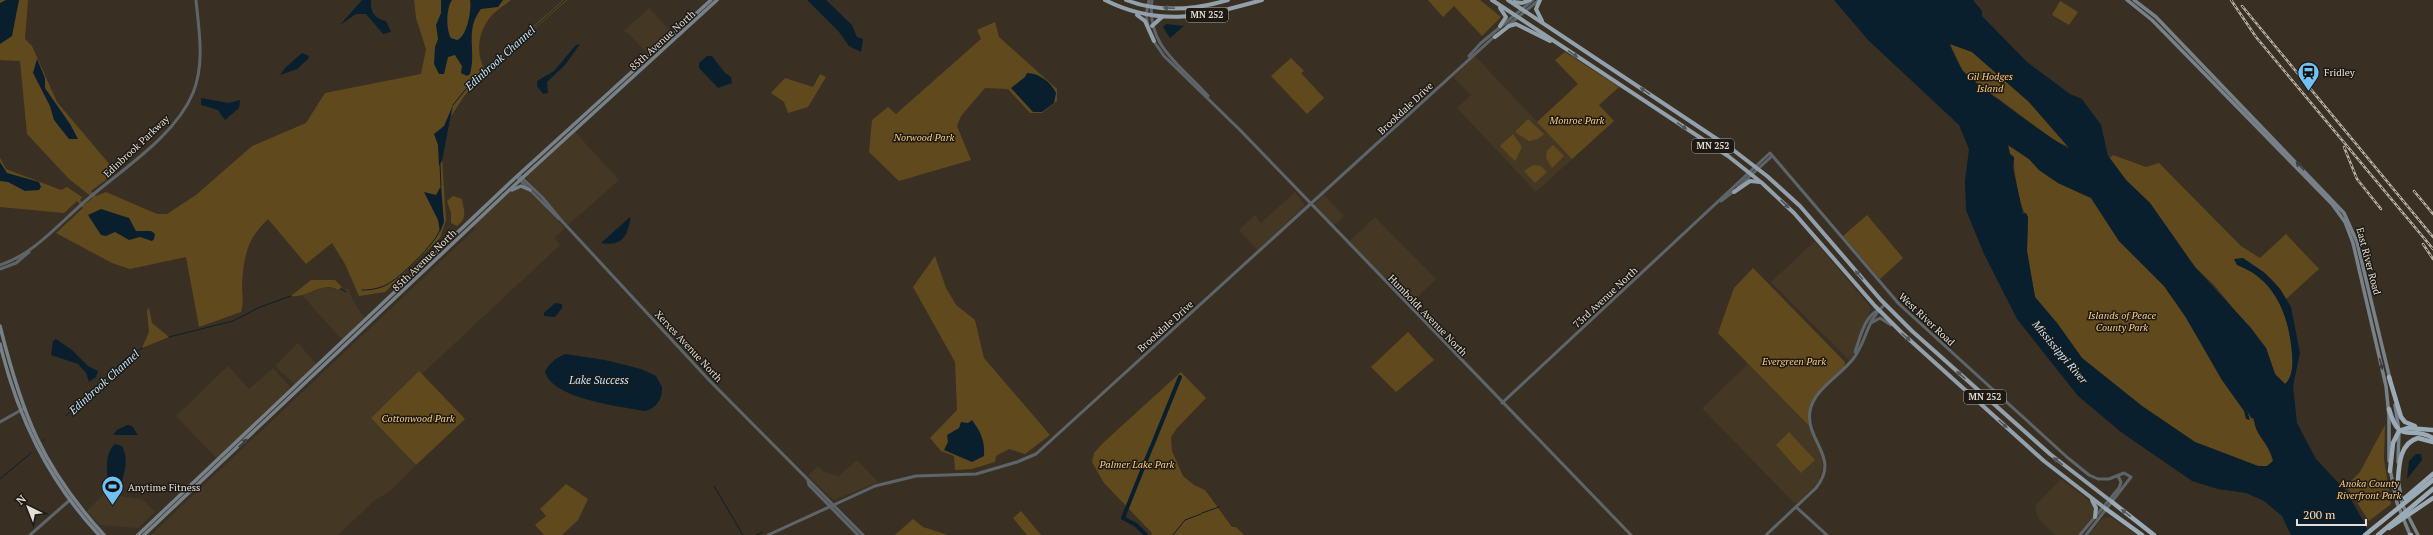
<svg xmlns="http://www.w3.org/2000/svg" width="2433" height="535" viewBox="0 0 2433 535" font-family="'PT Serif',serif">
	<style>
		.built { fill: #443825 }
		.green { fill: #61491e }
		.water { fill: #091f2d; fill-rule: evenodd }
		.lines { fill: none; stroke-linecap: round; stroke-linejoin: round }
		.stream { stroke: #091f2d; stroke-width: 1 }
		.river { stroke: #091f2d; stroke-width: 4 }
		.tertiary { stroke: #5e656a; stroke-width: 3 }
		.secondary { stroke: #768189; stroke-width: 3.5 }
		.trunk { stroke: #92a0ac; stroke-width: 4 }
		.motorway { stroke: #9aaab6; stroke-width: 4.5 }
		.rail-casing { stroke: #b5afa5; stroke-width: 2.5 }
		.rail { stroke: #1d1913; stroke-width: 1; stroke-dasharray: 3; stroke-linecap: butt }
		.oneway { fill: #525658 }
		.oneway2 { fill: #3c3d3c }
		.oneway3 { fill: #555a5c }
		.labels { text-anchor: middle; stroke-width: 3; stroke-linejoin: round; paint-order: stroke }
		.shield { fill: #1d1913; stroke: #a8a39c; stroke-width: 1 }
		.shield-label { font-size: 9px; font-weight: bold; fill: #e4ded6 }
		.street-label { font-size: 10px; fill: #e4ded6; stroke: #1d1913 }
		.poi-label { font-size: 10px; fill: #e4ded6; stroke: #1d1913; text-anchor: start }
		.park-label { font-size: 10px; font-style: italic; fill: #f9cc85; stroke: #1d1913 }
		.water-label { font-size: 11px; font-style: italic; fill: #c2e6ff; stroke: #1d1913 }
	</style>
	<rect width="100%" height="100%" fill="#393023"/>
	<!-- built -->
	<g class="built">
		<path d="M649 8 672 33 648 54 628 33 623 32Z"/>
		<path d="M1475 56 1572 159 1536 192 1457 108 1471 95 1453 77Z"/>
		<path d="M575 132 619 180 568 225 527 179V176Z"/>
		<path d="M522 187 527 190 565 228 554 238 560 245 422 374 420 371 371 418 416 465 388 493 375 500 338 535H151L475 229 473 226 484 216 514 189Z"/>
		<path d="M1295 192 1305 206 1257 250 1239 230 1255 215 1261 223Z"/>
		<path d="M1324 195 1344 216 1333 226 1314 205Z"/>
		<path d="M1375 217 1436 279 1411 303 1349 242Z"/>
		<path d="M1815 241 1871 308 1853 355 1849 360 1771 282Z"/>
		<path d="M326 287 338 290 349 289 352 299 364 318 342 340 302 295Z"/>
		<path d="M298 343 317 365 296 385 275 366Z"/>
		<path d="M1748 364 1809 426 1822 456 1823 466 1818 483 1798 503H1794L1702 408Z"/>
		<path d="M228 366 249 389 273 368 291 388 217 459 176 416Z"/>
		<path d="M857 460 878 482 834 500 808 476 818 466 824 472 839 476Z"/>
		<path d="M2061 479 2093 504 2095 513 2079 535H2055L2038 518 2035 506Z"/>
		<path d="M104 494 142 499 155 512 138 528 100 525 87 511Z"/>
		<path d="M2109 517 2112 518 2136 535H2088L2102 519Z"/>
	</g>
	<!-- green -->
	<g class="green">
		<path d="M0 0H28L25 39 32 46 57 102 116 172 91 191 96 196 106 192 157 214H167L196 195 252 146 306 123 325 93 421 74 426 49 416 18 414 0H511C505 5 497 10 492 15 478 31 475 53 485 70L563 0H567L486 72 487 74 465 95 451 116 442 158 446 220 440 238 385 292 359 296 345 264 332 243 306 264 268 219C247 239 244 255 242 284 242 294 244 302 241 312L199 327 186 257 130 269 112 263 56 233 83 208 77 201 64 213 0 207V158L6 169 61 190 67 187 82 197 80 200 84 205 93 198 69 179 27 134 20 61 0 60Z"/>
		<path d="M1428 0H1480L1501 17 1482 36 1454 6 1443 17Z"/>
		<path d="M2060 1 2078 12 2069 25 2052 15Z"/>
		<path d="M995 22 999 37 1057 89V101L1042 113H1030L1008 89 985 88 961 116 957 126 971 160 899 181 869 152 872 120 888 107 896 114 981 39 977 30Z"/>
		<path d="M1950 44 1972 52 2029 102 2070 147 2055 141 1999 99 1982 89 1963 71Z"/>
		<path d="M1565 52 1619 87 1599 105 1614 121 1572 159 1537 122 1578 84 1555 60Z"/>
		<path d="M1291 58 1304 71 1301 73 1324 98 1307 114 1271 76Z"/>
		<path d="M820 74 826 77 808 107 788 113 784 102 771 93 785 78 813 87Z"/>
		<path d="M1528 119 1544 134 1538 139 1529 141 1515 132Z"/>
		<path d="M1513 134 1522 147 1515 161 1500 146Z"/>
		<path d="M1553 145 1564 156 1552 168 1546 158 1547 151Z"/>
		<path d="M2008 145 2029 159 2039 170 2058 183 2091 198 2119 241 2164 286 2185 316 2222 380 2246 413 2249 415 2247 410C2251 414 2272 455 2273 461L2267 466H2258L2195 442 2142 406 2082 358 2057 323 2035 297 2027 251 2028 217C2020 212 2013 168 2014 158L2010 154Z"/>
		<path d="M2113 155 2146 167 2159 163 2241 246 2260 258 2286 234 2319 269 2286 299C2272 274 2263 272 2237 265 2275 279 2289 315 2292 353 2293 363 2293 377 2285 384L2275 374 2266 348 2214 285 2195 267 2150 203 2126 180 2110 158Z"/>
		<path d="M1533 165 1541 166 1547 172 1535 183 1524 171Z"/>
		<path d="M453 196 462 199C464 211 468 218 457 226L451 223V213L447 201Z"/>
		<path d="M1867 215 1903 258 1880 279 1843 236Z"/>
		<path d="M935 256 946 288 956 305 975 320 984 358 1050 435 1025 454 1009 449 996 456 995 462 972 469 955 470 954 456 941 451 930 438 957 410 955 362 913 287Z"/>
		<path d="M1753 268 1845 362 1844 367C1825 385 1805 398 1809 426L1718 333 1734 288Z"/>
		<path d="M311 280H335L342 287 338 290C322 280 307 299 291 296Z"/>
		<path d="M149 308 152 323 169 337 142 348 149 332 147 310Z"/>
		<path d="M1408 332 1434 360 1396 392 1371 367Z"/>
		<path d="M419 371 465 419 416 465 371 418Z"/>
		<path d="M1181 372 1206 398 1177 428 1171 437 1172 451 1183 476 1194 485 1205 490 1232 527H1236L1244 535H1151L1152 533 1104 483 1092 462 1094 453 1104 442Z"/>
		<path d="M2385 425 2384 459 2391 504 2369 521 2346 486 2360 472Z"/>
		<path d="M1789 432 1815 460 1801 473 1776 445Z"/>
		<path d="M566 484 588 499 578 520 562 535H544L535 525 546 516 540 509Z"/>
		<path d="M1021 511 1041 535H1027L1013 518Z"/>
		<path d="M913 519 923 527 948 535H895Z"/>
	</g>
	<!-- water -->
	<g class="water">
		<path d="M6 0H19L12 36 0 44V3Z"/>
		<path d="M362 0H371C370 12 375 19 386 21L391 32 383 34 366 14H356L340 25Z"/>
		<path d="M441 0H452C446 8 446 30 451 38L457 40C467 37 472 9 470 0H503L498 7 481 9C464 31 477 50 470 74L467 76 461 73 462 66 455 55 448 57 444 74H439L434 64 435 47 438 39 436 25 441 13Z"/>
		<path d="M807 0H826L852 25 857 37 863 39 861 52 849 46 839 32Z"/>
		<path d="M1834 0H1973L1982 11V16L2027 62 2070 94 2082 99 2101 125 2108 156 2126 180 2150 203 2195 267 2251 328 2266 348 2275 374 2285 384C2293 377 2293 363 2292 353 2289 315 2275 279 2237 265L2234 259 2243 258 2265 273 2280 289 2291 307 2300 353 2293 386 2297 423 2316 459 2346 491 2364 522 2369 535H2291L2282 516 2264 501 2246 493 2218 489 2192 481 2121 432 2078 396 2017 319 1984 254 1966 210 1965 181 1969 149 1959 125 1868 40ZM1950 44 1972 52 2029 102 2069 148C2061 147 1973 82 1963 71 1961 69 1950 47 1950 44ZM2008 145 2029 159 2039 170 2058 183 2091 198 2119 241 2164 286 2185 316 2222 380 2244 411 2246 419 2250 420 2247 410 2251 418H2254C2254 436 2271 444 2273 461L2267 466H2258L2195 442 2142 406 2082 358 2057 323 2035 297 2027 251 2028 217 2026 213 2023 214 2013 168 2014 157 2010 154Z"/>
		<path d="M1166 24 1184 26 1170 38 1163 27Z"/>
		<path d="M580 44 565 65 547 82 548 93 543 94 537 86V81L554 71 576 45Z"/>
		<path d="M302 53 309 56 308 59 297 69 280 75 285 68Z"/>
		<path d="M707 56H712L725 73 731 77 732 83 718 88 699 68V63Z"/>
		<path d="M37 59 45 78V88L70 124 78 139H69L54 120 50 106 33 73Z"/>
		<path d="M1027 73C1039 73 1051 82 1056 93L1054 103 1042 112H1033L1011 88 1025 77Z"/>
		<path d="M201 98 229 103 240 100 239 108 225 120 218 110 201 105Z"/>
		<path d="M453 105 442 161 439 166 438 145 434 134 444 126Z"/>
		<path d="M0 162 7 173 39 182 41 187 39 190 25 191 8 182 0 181Z"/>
		<path d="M441 186 444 222 440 232 438 220 424 192 436 195Z"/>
		<path d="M101 209 129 218 136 231H151L155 234 154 239 152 241 140 237 129 240 115 232 106 236 101 235 88 215Z"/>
		<path d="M630 217C631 222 629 224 628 229 624 243 614 245 601 243Z"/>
		<path d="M555 303 562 304V308L555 317 544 316V313Z"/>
		<path d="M56 339 72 350 88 366 98 371 96 377 89 382 86 373 78 364 51 355 53 341Z"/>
		<path d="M565 354 605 360 641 369 656 376 662 387C663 399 656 409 644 411 619 406 553 399 545 372 549 363 556 358 565 354Z"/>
		<path d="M972 420C981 432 985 441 984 456L972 462 944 450 948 442 947 435 959 428 961 422 968 423Z"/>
		<path d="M127 425 132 426 138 435H113L117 430Z"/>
		<path d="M115 444 122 446C129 460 125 470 121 484L115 486 109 484C106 472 105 452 115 444Z"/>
		<path d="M2416 454H2421L2422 460 2407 479 2409 461Z"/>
	</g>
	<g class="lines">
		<!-- stream -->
		<g class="stream">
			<path d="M453 105 466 89 565 0"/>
			<path d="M440 164 441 186"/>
			<path d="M341 289 346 292"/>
			<path d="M362 290C370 290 378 289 386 285 399 279 436 243 440 230"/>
			<path d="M169 337 233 321 260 307 291 296"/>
			<path d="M66 416 126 358 142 348"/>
			<path d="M43 441 45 439"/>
			<path d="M0 479 31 453"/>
			<path d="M714 486 743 535"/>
			<path d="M1202 513 1219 507"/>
			<path d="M756 535 762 532"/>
			<path d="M1173 535 1185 520 1201 514"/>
		</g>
		<!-- river -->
		<g class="river">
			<path d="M1152 446 1180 377"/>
			<path d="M1146 535 1136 525 1123 518 1151 448"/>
		</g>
		<!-- tertiary -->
		<g class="tertiary">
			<path d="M1152 0C1146 46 1180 64 1208 96"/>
			<path d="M1148 25 1146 15 1149 0"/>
			<path d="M1507 26 1539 0"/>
			<path d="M1153 40 1164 56 1240 130 1631 535"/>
			<path d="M1469 56 1481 43 1533 0"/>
			<path d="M519 175 542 197 561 220 709 380 863 535"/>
			<path d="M517 177 559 219"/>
			<path d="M1738 187 1772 156"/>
			<path d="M1721 201 1734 191"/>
			<path d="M0 265C35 254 61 221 89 198 124 168 175 136 193 93 205 63 199 31 196 0"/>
			<path d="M0 269 16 263 29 252"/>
			<path d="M1871 323 1880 318 1891 325"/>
			<path d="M1855 352C1860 339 1864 316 1879 310"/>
			<path d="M1502 403 1770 153 1899 304 2068 458 2089 475 2098 479H2109L2124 473 2131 477 2086 535"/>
			<path d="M0 422 23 409"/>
			<path d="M808 481 809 485 858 535"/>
			<path d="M1796 507 1827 535"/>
			<path d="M30 535 71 499"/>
			<path d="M768 535 875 486 916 476 976 474 1017 462 1036 454 1496 35"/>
			<path d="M1766 535 1816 488C1841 457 1805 441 1810 411 1814 389 1840 376 1853 359 1867 342 1865 322 1885 304"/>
			<path d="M2080 535 2119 488 2121 482 2118 476"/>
		</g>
		<!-- secondary -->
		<g class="secondary">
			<path d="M2127 0 2152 20 2332 204 2345 222 2353 243 2386 386 2389 416V461"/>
			<path d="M2134 0 2156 17 2344 213 2357 242 2390 379"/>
			<path d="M512 190 521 186 530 190"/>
			<path d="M0 326C22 414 42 467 104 535"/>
			<path d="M0 344C18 417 47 479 99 535"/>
			<path d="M2395 405 2399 431 2398 462"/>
			<path d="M2390 469 2397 503 2410 535"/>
			<path d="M2398 478 2402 504 2418 535"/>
			<path d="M138 535 515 178 711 0"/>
			<path d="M144 535 520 180 717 0"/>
		</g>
		<!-- trunk -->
		<g class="trunk">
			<path d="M1105 0C1160 28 1205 16 1262 0"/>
			<path d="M1126 0C1159 13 1194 10 1228 0"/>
			<path d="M1492 0 1728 156 1762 183 1794 213 1875 306 1902 333 2044 461 2106 509"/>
			<path d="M1508 0 1732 149 1767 176 1800 206 1881 300 1912 331 2050 454 2112 502"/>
			<path d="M1540 0 1536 9 1542 21"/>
			<path d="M1514 2 1522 3 1530 0"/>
			<path d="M1137 15 1145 21 1154 41"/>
			<path d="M1152 26 1162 17"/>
			<path d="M1500 26 1506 17 1500 8"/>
			<path d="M1495 37 1509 26 1516 24 1550 41"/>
			<path d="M1734 192 1750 181 1760 182"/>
			<path d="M2092 500 2096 508 2095 517"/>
		</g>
		<!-- motorway -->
		<g class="motorway">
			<path d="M2389 377 2401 417 2405 422 2415 426"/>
			<path d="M2389 409C2400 447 2409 424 2433 438"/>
			<path d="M2390 471 2393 443 2399 431 2408 428 2433 430"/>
			<path d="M2398 480C2399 464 2400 443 2418 438L2433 442"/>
			<path d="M2405 498 2433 474"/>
			<path d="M2112 502 2154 535"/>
			<path d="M2106 509 2142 535"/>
			<path d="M2389 528 2433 498"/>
			<path d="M2365 535 2433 480"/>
			<path d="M2378 535 2433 489"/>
			<path d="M2410 535H2411"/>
		</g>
		<defs>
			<g id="rail">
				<path d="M2231 0 2256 37 2433 249"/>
				<path d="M2242 6 2433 237"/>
				<path d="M2344 147 2357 179 2381 209"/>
				<path d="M2414 191 2433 214"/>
				<path d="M2423 244 2433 259"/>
			</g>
		</defs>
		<!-- rail casing -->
		<use href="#rail" class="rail-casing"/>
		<!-- rail -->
		<use href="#rail" class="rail"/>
	</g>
	<!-- one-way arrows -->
	<defs><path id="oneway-solid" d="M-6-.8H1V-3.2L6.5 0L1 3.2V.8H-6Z"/></defs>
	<g class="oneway">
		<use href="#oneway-solid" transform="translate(1169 8) rotate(-178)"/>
		<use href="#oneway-solid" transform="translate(1573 54) rotate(34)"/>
		<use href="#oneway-solid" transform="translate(1645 91) rotate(-146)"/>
		<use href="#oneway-solid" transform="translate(1682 126) rotate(34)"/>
		<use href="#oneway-solid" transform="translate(1785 204) rotate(44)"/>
		<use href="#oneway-solid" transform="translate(1859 275) rotate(-130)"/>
		<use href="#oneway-solid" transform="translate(1906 337) rotate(42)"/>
		<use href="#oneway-solid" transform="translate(1961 375) rotate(-138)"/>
		<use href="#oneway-solid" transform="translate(2003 424) rotate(42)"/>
		<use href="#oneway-solid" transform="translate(2058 461) rotate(-141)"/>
	</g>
	<g class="oneway2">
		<use href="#oneway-solid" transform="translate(2300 166) rotate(-134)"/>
		<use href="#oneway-solid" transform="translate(2381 364) rotate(76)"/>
		<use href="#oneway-solid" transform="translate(243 443) rotate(-43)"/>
	</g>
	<use class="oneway3" href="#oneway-solid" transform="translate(2126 513) rotate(-143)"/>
	<!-- icons -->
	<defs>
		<symbol id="station-pin" viewBox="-11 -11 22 30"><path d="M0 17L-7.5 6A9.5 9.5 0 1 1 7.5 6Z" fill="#71c1f5" stroke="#1d1913"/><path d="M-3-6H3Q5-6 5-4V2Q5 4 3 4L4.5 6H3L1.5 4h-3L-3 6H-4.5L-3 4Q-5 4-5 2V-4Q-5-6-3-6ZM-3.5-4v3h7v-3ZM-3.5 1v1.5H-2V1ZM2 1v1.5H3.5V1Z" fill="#111"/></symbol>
		<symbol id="stadium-pin" viewBox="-11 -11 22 30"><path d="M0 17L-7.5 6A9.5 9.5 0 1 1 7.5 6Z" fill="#71c1f5" stroke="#1d1913"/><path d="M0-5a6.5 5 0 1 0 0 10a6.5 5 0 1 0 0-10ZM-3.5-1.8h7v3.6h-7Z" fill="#111"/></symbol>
	</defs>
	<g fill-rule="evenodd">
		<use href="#station-pin" x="2296" y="60" width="25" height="34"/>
		<use href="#stadium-pin" x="100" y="474" width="25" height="34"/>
	</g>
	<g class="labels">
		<!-- shield labels -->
		<g class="shield">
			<rect x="1186" y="8" width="42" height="14" rx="3"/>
			<rect x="1692" y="139" width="42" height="14" rx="3"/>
			<rect x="1964" y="390" width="42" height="14" rx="3"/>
		</g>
		<g class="shield-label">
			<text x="1207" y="18">MN 252</text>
			<text x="1713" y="149">MN 252</text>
			<text x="1985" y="400">MN 252</text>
		</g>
		<!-- street labels -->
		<g class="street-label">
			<text transform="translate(662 40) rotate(-42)" y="4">85th Avenue North</text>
			<text transform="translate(1405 108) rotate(-43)" y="4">Brookdale Drive</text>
			<text transform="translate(136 146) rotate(-43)" y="4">Edinbrook Parkway</text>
			<text transform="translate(424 260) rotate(-44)" y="4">85th Avenue North</text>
			<text transform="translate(2369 261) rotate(75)" y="4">East River Road</text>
			<text transform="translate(1605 297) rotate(-43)" y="4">73rd Avenue North</text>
			<text transform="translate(1428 315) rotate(46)" y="4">Humboldt Avenue North</text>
			<text transform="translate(1927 319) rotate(43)" y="4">West River Road</text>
			<text transform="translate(1165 326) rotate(-42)" y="4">Brookdale Drive</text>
			<text transform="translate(689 346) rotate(47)" y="4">Xerxes Avenue North</text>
		</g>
		<!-- poi labels -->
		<g class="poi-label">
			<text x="2324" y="76">Fridley</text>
			<text x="128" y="491">Anytime Fitness</text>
		</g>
		<!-- park labels -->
		<g class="park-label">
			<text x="1990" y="80">Gil Hodges<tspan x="1990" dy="12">Island</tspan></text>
			<text x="1577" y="124">Monroe Park</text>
			<text x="924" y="141">Norwood Park</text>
			<text x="2122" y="319">Islands of Peace<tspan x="2122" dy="12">County Park</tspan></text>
			<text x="1794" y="365">Evergreen Park</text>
			<text x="418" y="422">Cottonwood Park</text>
			<text x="1137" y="468">Palmer Lake Park</text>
			<text x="2369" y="487">Anoka County<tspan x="2369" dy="12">Riverfront Park</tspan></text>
		</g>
		<!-- water labels -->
		<g class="water-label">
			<text transform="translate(500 58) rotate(-42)" y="4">Edinbrook Channel</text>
			<text transform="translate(2060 352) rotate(50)" y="4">Mississippi River</text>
			<text x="599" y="384">Lake Success</text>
			<text transform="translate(104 382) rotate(-42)" y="4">Edinbrook Channel</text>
		</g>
	</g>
	<!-- north arrow -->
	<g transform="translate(28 507) rotate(317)" stroke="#1d1913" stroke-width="3" paint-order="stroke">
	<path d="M0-3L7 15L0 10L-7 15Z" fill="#e4ded6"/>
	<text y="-6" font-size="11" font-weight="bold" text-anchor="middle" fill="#e4ded6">N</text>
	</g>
	<!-- scale -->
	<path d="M2297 519v6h69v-6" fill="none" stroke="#e4ded6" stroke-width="2"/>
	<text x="2303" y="519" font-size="12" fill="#e4ded6" stroke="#1d1913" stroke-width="3" paint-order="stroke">200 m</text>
</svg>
